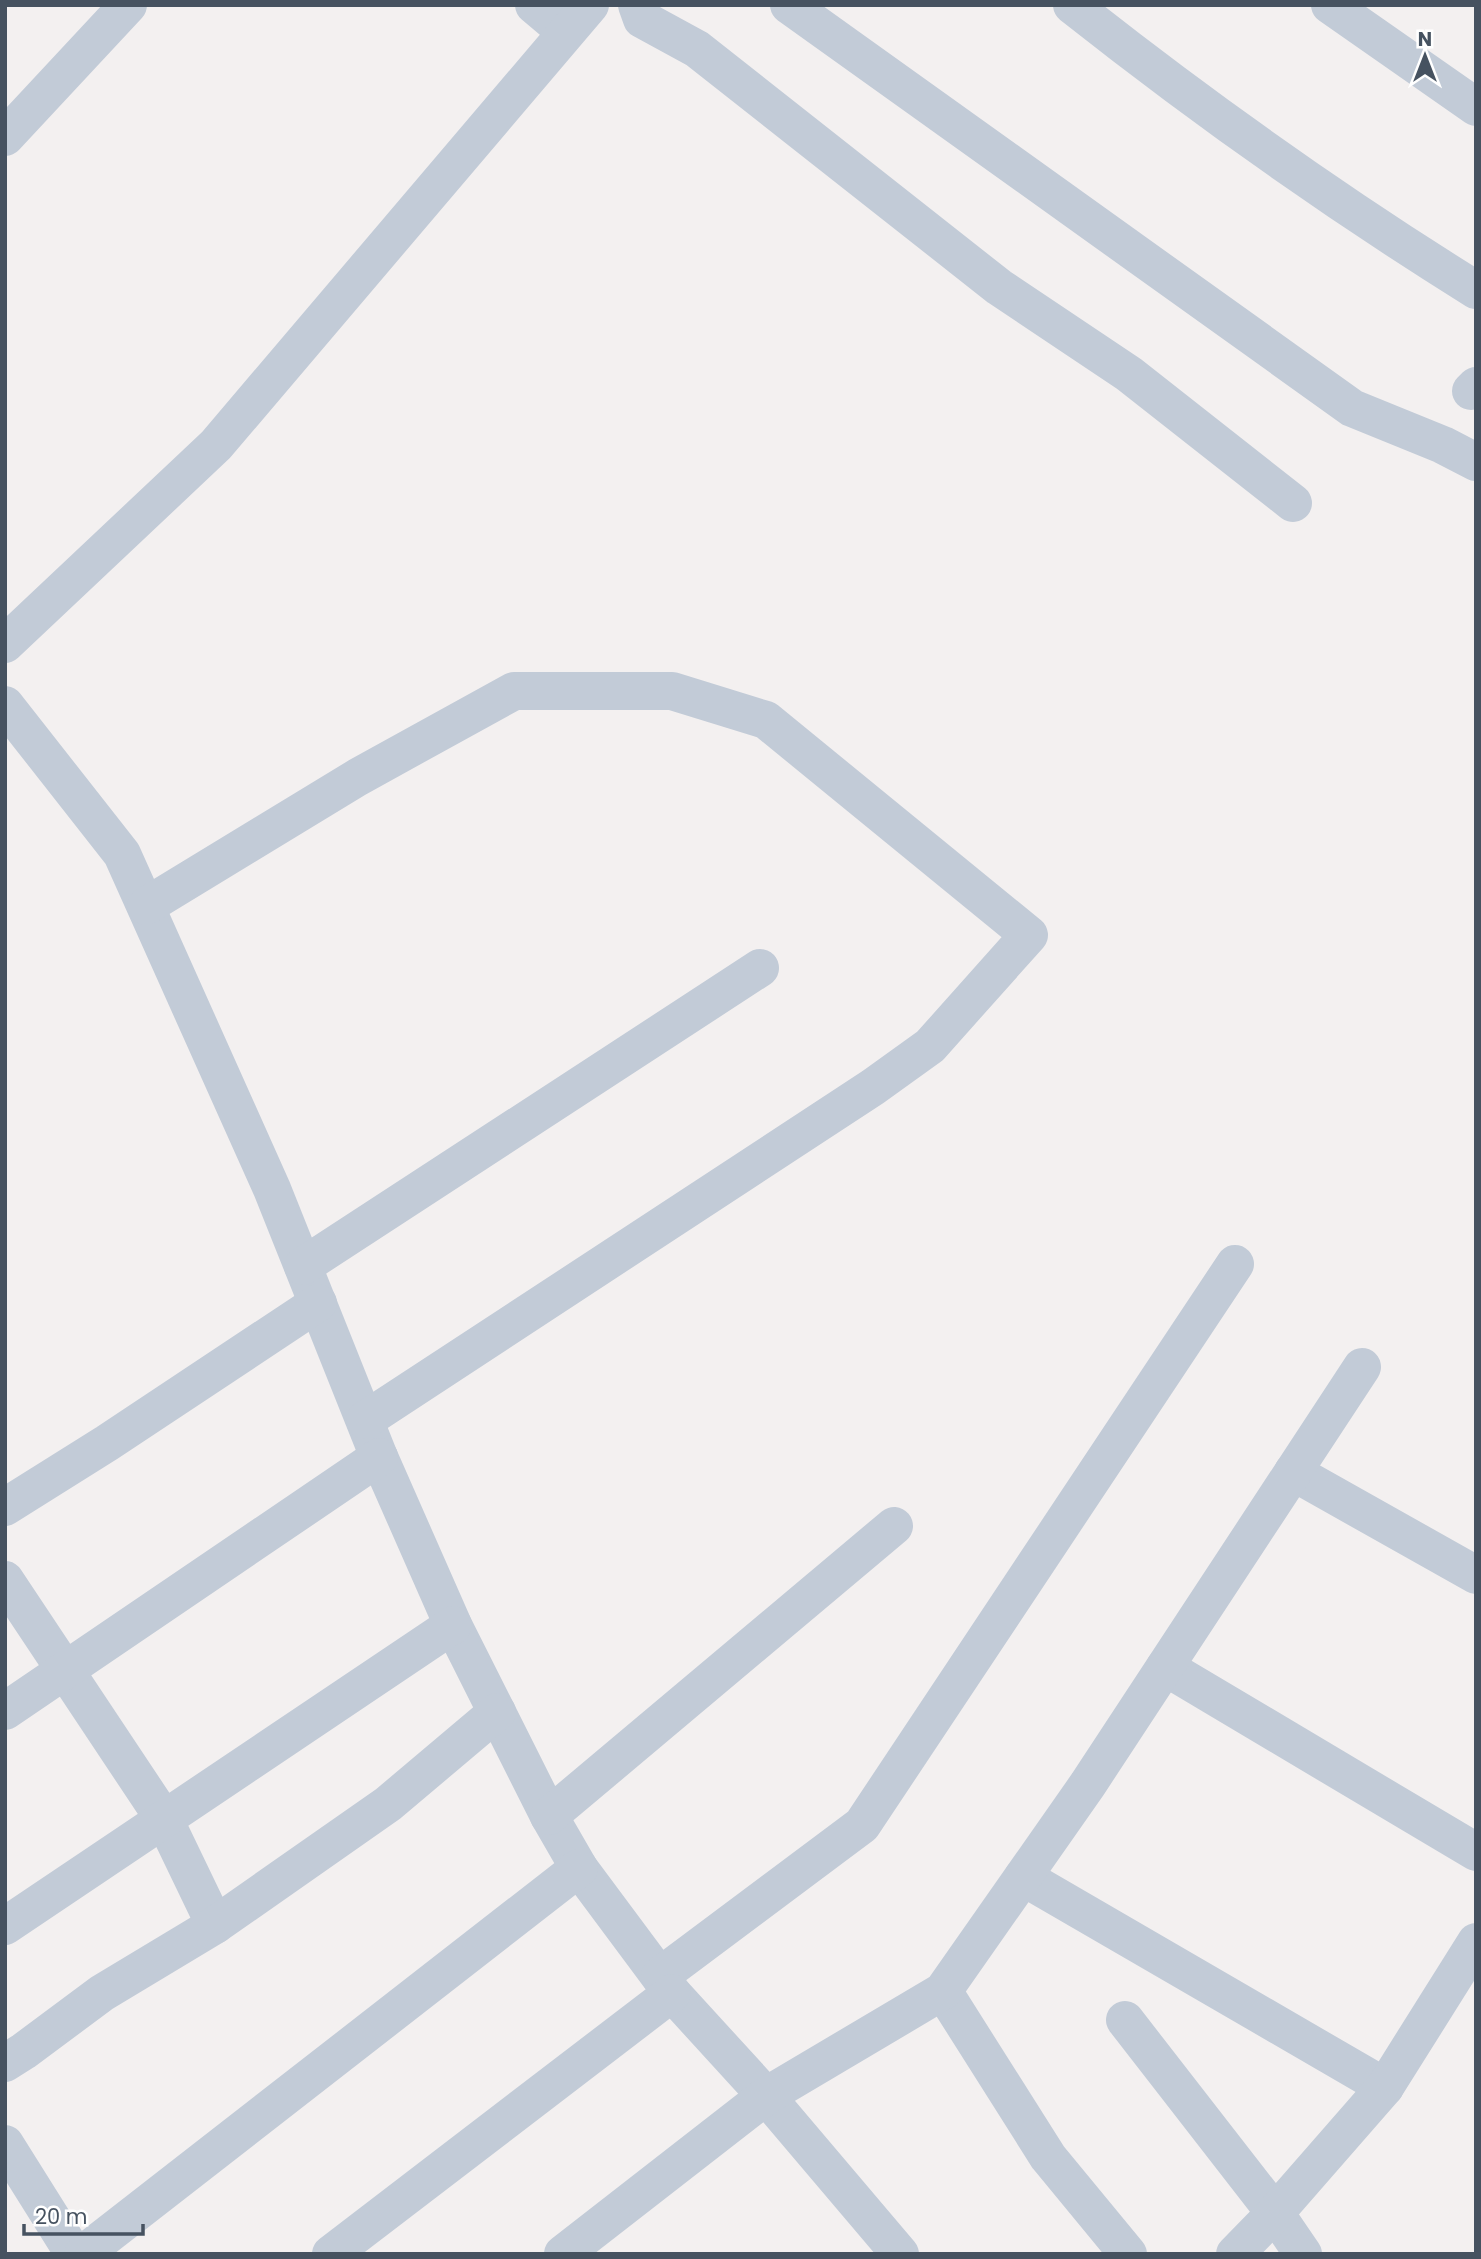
<svg xmlns="http://www.w3.org/2000/svg" width="1481" height="2259" viewBox="0 0 1481 2259" font-family="Poppins,sans-serif">
	<style>
		.lines { fill: none; stroke-linecap: round; stroke-linejoin: round }
		.minor { stroke: #c2cbd7; stroke-width: 38 }
	</style>
	<rect width="100%" height="100%" fill="#f3f0f0"/>
	<g class="lines">
		<!-- minor -->
		<g class="minor">
			<path d="M534 5 566 32"/>
			<path d="M637 5 642 19 697 49 999 287 1129 374 1293 503"/>
			<path d="M789 5 1352 408 1443 445 1476 462"/>
			<path d="M1072 5C1201 107 1336 203 1476 290"/>
			<path d="M1330 5 1476 107"/>
			<path d="M5 137 128 5"/>
			<path d="M1471 391 1476 386"/>
			<path d="M5 644 216 445 590 5"/>
			<path d="M5 705 122 854 272 1189 379 1457 453 1625 549 1816 579 1868 672 1993 766 2096 900 2254"/>
			<path d="M146 906 358 777 514 691H672L766 720 1029 935 930 1046 873 1087 365 1420"/>
			<path d="M303 1266 760 968"/>
			<path d="M1293 1472 1476 1575"/>
			<path d="M5 1507 107 1443 318 1303"/>
			<path d="M5 1580 164 1819 215 1925"/>
			<path d="M1165 1667 1476 1852"/>
			<path d="M5 1711 379 1457"/>
			<path d="M549 1816 894 1526"/>
			<path d="M1023 1877 1385 2087"/>
			<path d="M5 1926 453 1625"/>
			<path d="M660 1976 862 1825 1235 1264"/>
			<path d="M943 1991 1048 2157 1128 2254"/>
			<path d="M1125 2020 1275 2213 1303 2254"/>
			<path d="M5 2063 24 2051 102 1993 215 1925 388 1804 497 1712"/>
			<path d="M5 2144 74 2254"/>
			<path d="M83 2254 579 1868"/>
			<path d="M331 2254 672 1993"/>
			<path d="M563 2254 766 2096 943 1991 1088 1784 1362 1367"/>
			<path d="M1235 2254 1275 2213 1385 2087 1476 1942"/>
		</g>
	</g>
	<!-- border -->
	<rect width="1481" height="2259" fill="none" stroke="#465260" stroke-width="14"/>
	<!-- north arrow -->
	<g transform="translate(1425 56)" stroke="#ffffff" stroke-width="5" paint-order="stroke">
	<path d="M0-5L12 26L0 18L-12 26Z" fill="#465260"/>
	<text y="-10" font-size="19" font-weight="bold" text-anchor="middle" fill="#465260">N</text>
	</g>
	<!-- scale -->
	<path d="M24 2224v10h119v-10" fill="none" stroke="#465260" stroke-width="3.5"/>
	<text x="35" y="2224" font-size="21" fill="#465260" stroke="#ffffff" stroke-width="5" paint-order="stroke">20 m</text>
</svg>
